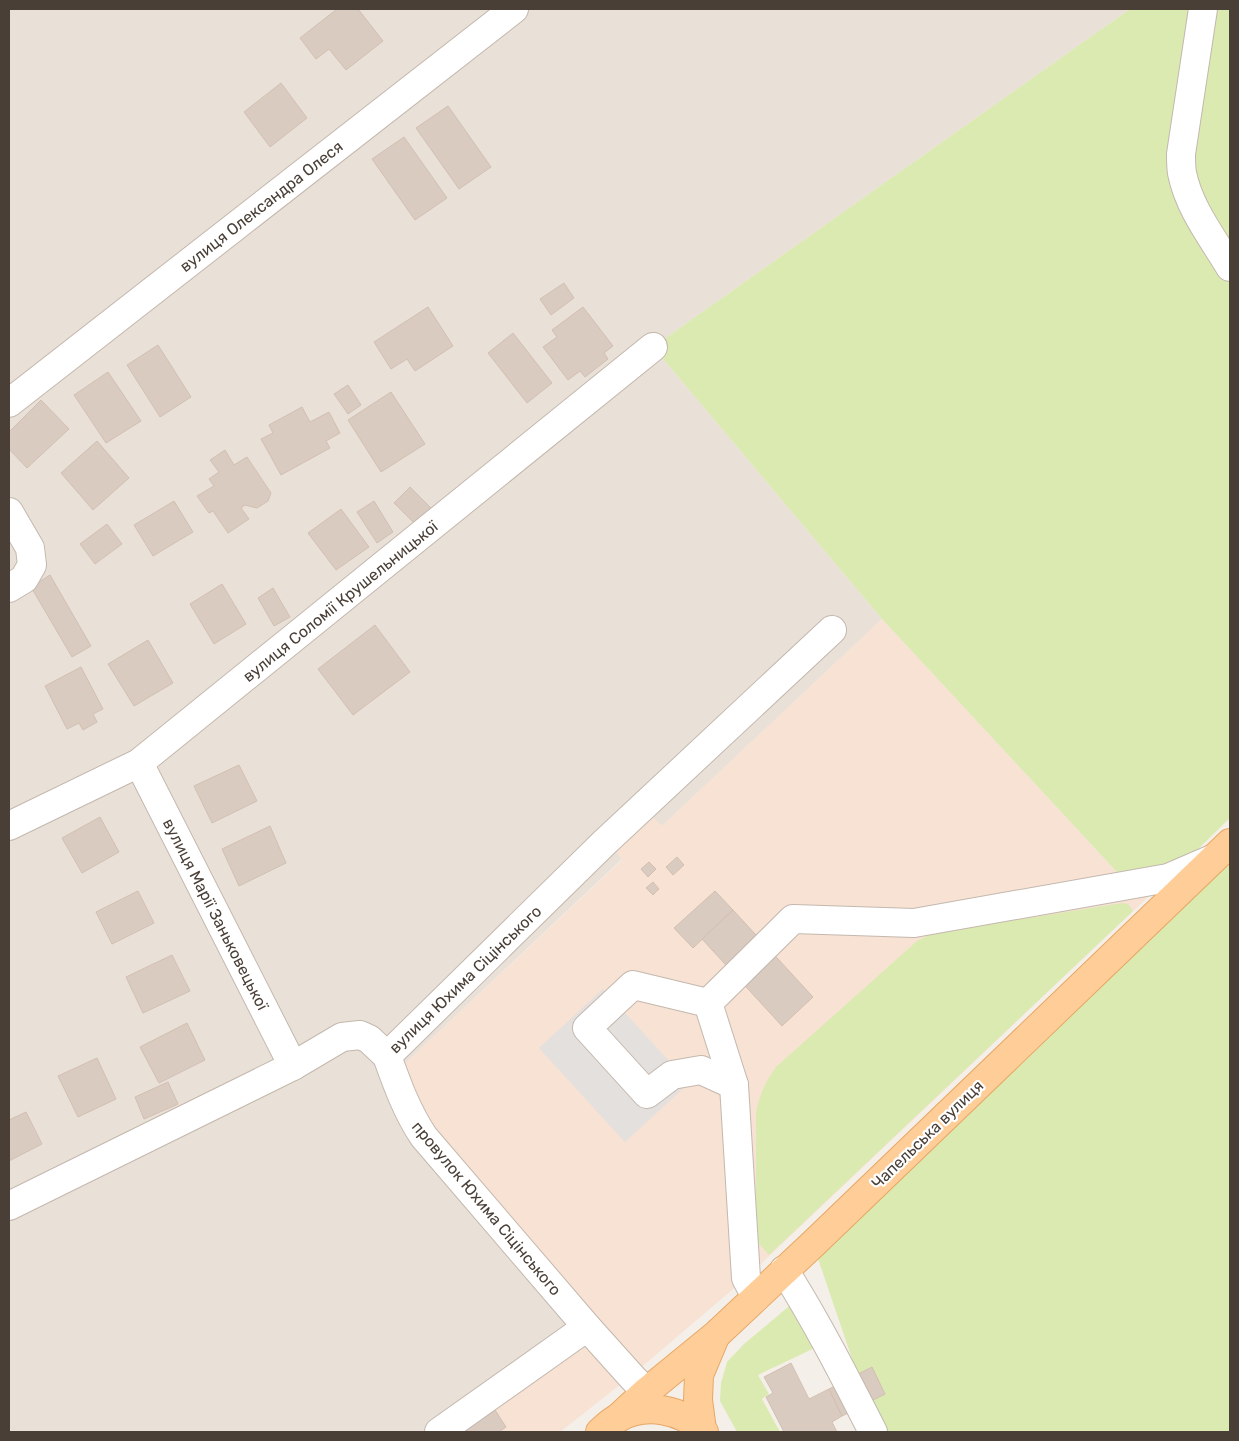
<svg xmlns="http://www.w3.org/2000/svg" width="1239" height="1441" viewBox="0 0 1239 1441" font-family="Rubik,sans-serif">
	<style>
		.residential { fill: #e9e0d7 }
		.commercial { fill: #f7e2d4 }
		.green { fill: #dbeab1 }
		.parking { fill: #e3e0de }
		.building { fill: #dacbc1; stroke: #d2bfb1 }
		.lines { fill: none; stroke-linecap: round; stroke-linejoin: round }
		.minor-casing { stroke: #c4b8ae; stroke-width: 30 }
		.major-casing { stroke: #e7a765; stroke-width: 30 }
		.minor { stroke: #fff; stroke-width: 28 }
		.major { stroke: #ffce98; stroke-width: 28 }
		.labels { text-anchor: middle; stroke-width: 4.5; stroke-linejoin: round; paint-order: stroke }
		.street-label { font-size: 16px; fill: #493f37; stroke: #fff }
	</style>
	<rect width="100%" height="100%" fill="#f5efe9"/>
	<!-- residential -->
	<path class="residential" d="M9 9H1130L653 347 882 619 662 826 651 816 616 851 622 859 394 1074 587 1327 439 1432H9Z"/>
	<!-- commercial -->
	<path class="commercial" d="M882 619 1129 885 1168 878 746 1278 631 1376 560 1432H439L587 1327 424 1137 394 1074 622 860 616 851 651 816 662 826Z"/>
	<!-- green -->
	<g class="green">
		<path d="M1130 9H1230V818L1168 878 1129 885 882 619 653 347Z"/>
		<path d="M1230 843V1432H877L813 1244Z"/>
		<path d="M1122 903 1128 904 1133 911 769 1255 756 1240V1112C760 1093 765 1083 776 1067L917 941 927 936 940 932Z"/>
		<path d="M794 1302 821 1345 758 1375 769 1394 762 1399 780 1432H737L720 1401 721 1383 727 1362 744 1344Z"/>
	</g>
	<!-- parking -->
	<path class="parking" d="M603 989 689 1083 625 1142 539 1048Z"/>
	<!-- building -->
	<g class="building">
		<path d="M337 9H358L383 41 346 70 329 49 316 59 300 38Z"/>
		<path d="M281 83 307 118 270 147 244 112Z"/>
		<path d="M448 106 491 167 459 189 416 128Z"/>
		<path d="M404 137 447 198 415 220 372 159Z"/>
		<path d="M564 283 574 298 551 315 540 299Z"/>
		<path d="M428 307 453 346 415 371 407 359 391 369 374 342Z"/>
		<path d="M583 307 613 346 604 353 608 359 585 377 580 371 568 380 543 347 557 337 552 330Z"/>
		<path d="M513 333 552 383 527 403 488 353Z"/>
		<path d="M158 345 191 397 160 417 127 365Z"/>
		<path d="M108 372 141 421 106 443 74 395Z"/>
		<path d="M348 385 361 405 348 414 334 394Z"/>
		<path d="M391 392 425 444 381 472 348 420Z"/>
		<path d="M41 400 69 429 27 468 9 449V432Z"/>
		<path d="M302 407 310 422 329 412 340 433 326 441 330 448 281 475 261 439 273 433 269 425Z"/>
		<path d="M97 441 129 478 93 510 61 473Z"/>
		<path d="M225 450 234 465 247 457 271 493 268 501 257 508 245 505 241 508 249 519 228 533 213 511 209 513 197 496 214 486 209 479 219 472 210 460Z"/>
		<path d="M410 487 436 513 420 529 394 503Z"/>
		<path d="M174 501 193 532 153 556 134 525Z"/>
		<path d="M374 501 393 532 377 543 357 512Z"/>
		<path d="M341 509 369 547 336 570 308 533Z"/>
		<path d="M107 524 122 544 95 564 80 544Z"/>
		<path d="M50 575 91 646 72 657 31 587Z"/>
		<path d="M222 584 246 624 214 644 190 604Z"/>
		<path d="M273 588 290 617 274 626 258 598Z"/>
		<path d="M375 625 410 672 353 715 318 669Z"/>
		<path d="M148 640 173 683 134 706 108 664Z"/>
		<path d="M81 667 103 709 93 714 97 722 83 730 79 723 67 729 45 686Z"/>
		<path d="M239 765 257 801 212 823 194 786Z"/>
		<path d="M100 817 119 852 82 873 62 838Z"/>
		<path d="M270 826 286 863 239 886 222 849Z"/>
		<path d="M677 857 684 865 673 875 666 867Z"/>
		<path d="M649 862 656 869 648 877 641 869Z"/>
		<path d="M653 882 659 889 653 895 646 888Z"/>
		<path d="M138 891 154 923 112 944 96 912Z"/>
		<path d="M715 891 733 910 693 948 674 928Z"/>
		<path d="M733 910 813 997 782 1026 702 939Z"/>
		<path d="M172 955 190 991 143 1013 126 977Z"/>
		<path d="M187 1023 205 1060 159 1083 140 1047Z"/>
		<path d="M97 1058 116 1099 78 1117 58 1076Z"/>
		<path d="M168 1082 178 1104 144 1119 135 1097Z"/>
		<path d="M26 1112 42 1144 9 1161V1120Z"/>
		<path d="M791 1363 809 1399 829 1389 842 1416 832 1422 837 1432H784L766 1397 773 1393 764 1377Z"/>
		<path d="M872 1367 885 1394 842 1416 829 1389Z"/>
		<path d="M495 1410 506 1427 499 1432H462Z"/>
	</g>
	<g class="lines">
		<defs>
			<g id="minor">
				<path d="M1203 9 1181 154C1181 160 1181 167 1182 173 1189 208 1212 237 1230 267"/>
				<path d="M9 403 514 9"/>
				<path d="M9 512 30 548 32 565 24 579 9 588"/>
				<path d="M139 763 293 1066"/>
				<path d="M9 826 139 763 653 347"/>
				<path d="M708 1003 633 985 587 1028 647 1094 672 1075 701 1070 734 1085"/>
				<path d="M387 1056C397 1084 407 1112 424 1137L587 1327 439 1432"/>
				<path d="M9 1206 293 1066 342 1037 360 1035 369 1039 387 1056 604 843 832 630"/>
				<path d="M784 1270C817 1322 845 1377 873 1432"/>
				<path d="M756 1297 746 1278 734 1085 708 1003 793 919 914 923 1168 878 1212 859"/>
				<path d="M587 1327 631 1376 646 1392"/>
			</g>
			<g id="major">
				<path d="M618 1418 646 1392 717 1334 813 1244 1230 843"/>
				<path d="M702 1430 698 1400 699 1375 715 1337"/>
				<path d="M600 1432C605 1428 611 1421 618 1418 645 1402 683 1409 704 1432"/>
			</g>
		</defs>
		<!-- minor casing -->
		<use href="#minor" class="minor-casing"/>
		<!-- major casing -->
		<use href="#major" class="major-casing"/>
		<!-- minor -->
		<use href="#minor" class="minor"/>
		<!-- major -->
		<use href="#major" class="major"/>
	</g>
	<g class="labels">
		<!-- street labels -->
		<g class="street-label">
			<text transform="translate(261 206) rotate(-38)" y="6">вулиця Олександра Олеся</text>
			<text transform="translate(340 601) rotate(-39)" y="6">вулиця Соломії Крушельницької</text>
			<text transform="translate(216 914) rotate(63)" y="6">вулиця Марії Заньковецької</text>
			<text transform="translate(465 979) rotate(-44)" y="6">вулиця Юхима Сіцінського</text>
			<text transform="translate(927 1134) rotate(-44)" y="6">Чапельська вулиця</text>
			<text transform="translate(487 1208) rotate(50)" y="6">провулок Юхима Сіцінського</text>
		</g>
	</g>
	<!-- border -->
	<rect width="1239" height="1441" fill="none" stroke="#493f37" stroke-width="20"/>
</svg>
